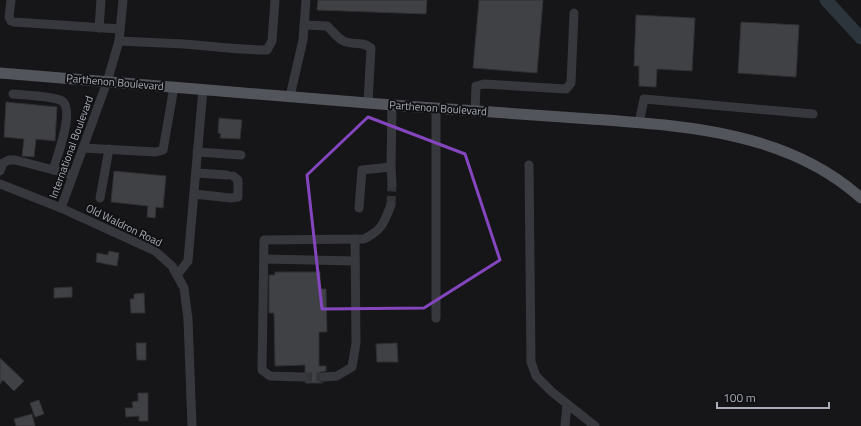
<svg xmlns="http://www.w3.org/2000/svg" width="861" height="426" viewBox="0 0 861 426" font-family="'Titillium Web',sans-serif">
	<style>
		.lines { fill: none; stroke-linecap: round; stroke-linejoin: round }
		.river { stroke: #2c353c; stroke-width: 13 }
		.building { fill: #404145; stroke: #303034 }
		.minor-tunnel { stroke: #333438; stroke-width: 9; stroke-dasharray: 9 4.5; stroke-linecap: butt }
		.minor { stroke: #37383d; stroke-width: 9 }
		.major { stroke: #53555c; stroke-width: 11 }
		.marked { fill: none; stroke: #8446be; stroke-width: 3; stroke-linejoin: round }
		.labels { text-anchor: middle; stroke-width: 4; stroke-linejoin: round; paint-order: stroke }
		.street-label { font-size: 11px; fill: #a8adb8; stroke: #111113 }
	</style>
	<rect width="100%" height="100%" fill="#161618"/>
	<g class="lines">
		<!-- river -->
		<path class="river" d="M826 0 861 38"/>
	</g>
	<!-- building -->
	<g class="building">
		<path d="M318 0H427L426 14 317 10Z"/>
		<path d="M479 0H543L537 73 473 68Z"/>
		<path d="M636 15 695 18 692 71 657 69 656 87 639 86V66H634Z"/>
		<path d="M741 22 799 25 796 77 738 73Z"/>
		<path d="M6 102 57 107 55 141 36 139 34 157 22 156 24 139 4 137Z"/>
		<path d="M219 118 242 120 240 139 220 138 221 134 218 133Z"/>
		<path d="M114 171 166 176 163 208 156 207 155 218 147 217 148 206 111 202Z"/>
		<path d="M109 251 119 253 117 266 96 262 97 253 108 255Z"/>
		<path d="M275 272H320V289H326L327 332H319V366H326V371L320 372 318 378 319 381 323 383H305L309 377 305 372V365L275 366 274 313H269V275H275Z"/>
		<path d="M72 287V297L54 298V288Z"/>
		<path d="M144 293 145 313H131L130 299H134V294Z"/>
		<path d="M136 343H146V360H137Z"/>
		<path d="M397 343 398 362H377L376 344Z"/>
		<path d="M0 358 24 381 14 391 3 380 0 384Z"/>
		<path d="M138 393H148V421H139V416L126 417 125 408H133L132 402 138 401Z"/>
		<path d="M39 400 44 414 35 417 30 403Z"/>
		<path d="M32 414 35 426H16L14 419Z"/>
	</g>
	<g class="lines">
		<!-- minor-tunnel -->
		<g class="minor-tunnel">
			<path d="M391 205 392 184"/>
			<path d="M303 377H324"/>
		</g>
		<!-- minor -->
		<g class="minor">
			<path d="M11 0 9 17 11 21 14 22 120 29"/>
			<path d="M304 25 327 26C333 31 338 40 346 42 356 45 362 41 371 48L368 103"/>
			<path d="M99 28 101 0"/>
			<path d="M119 41C141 42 162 43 184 44 212 46 239 50 267 50L272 41 275 0"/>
			<path d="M13 94C23 95 55 96 62 101 75 110 57 157 53 170"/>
			<path d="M290 96 303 40 306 0"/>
			<path d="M436 108V318"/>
			<path d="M475 111 476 86 484 84 566 89 571 83 574 13"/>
			<path d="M639 123 644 99 813 114"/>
			<path d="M83 148 156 152 163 150 174 87"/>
			<path d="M197 152 241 155"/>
			<path d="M529 165 531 362 536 376 552 392 595 426"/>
			<path d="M391 167 392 184"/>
			<path d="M0 171 3 163 9 160H15L73 175"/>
			<path d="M196 173 227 175"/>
			<path d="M0 184 61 208 155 251 172 266 184 288 188 319 192 426"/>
			<path d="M194 194 231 198 238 197V180L233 176"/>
			<path d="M100 198 109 149"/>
			<path d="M61 208 107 82 119 41 123 0"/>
			<path d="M359 208 362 170 391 167 392 105"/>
			<path d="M264 259 355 261"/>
			<path d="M177 275 188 261 203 89"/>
			<path d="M303 377 270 376 262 370 264 240 364 239C382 230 384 223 391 205"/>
			<path d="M324 377 337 376 352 367 356 343 355 239"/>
			<path d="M565 426 567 404"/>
		</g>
		<!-- major -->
		<path class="major" d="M0 73C131 83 261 95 392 105 458 110 524 114 591 119 684 126 787 131 861 198"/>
	</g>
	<!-- marked area -->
	<path class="marked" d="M368 117 465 154 500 260 424 308 322 309 307 175Z"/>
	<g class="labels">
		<!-- street labels -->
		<g class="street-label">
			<text transform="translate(115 82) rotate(5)" y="4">Parthenon Boulevard</text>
			<text transform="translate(438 108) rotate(4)" y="4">Parthenon Boulevard</text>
			<text transform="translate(71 147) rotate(-70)" y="4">International Boulevard</text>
			<text transform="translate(124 225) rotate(26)" y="4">Old Waldron Road</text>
		</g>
	</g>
	<!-- scale -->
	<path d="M717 402v6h112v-6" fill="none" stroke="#a8adb8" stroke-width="2"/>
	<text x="723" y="402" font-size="12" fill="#a8adb8" stroke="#111113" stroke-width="3" paint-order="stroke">100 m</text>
</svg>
